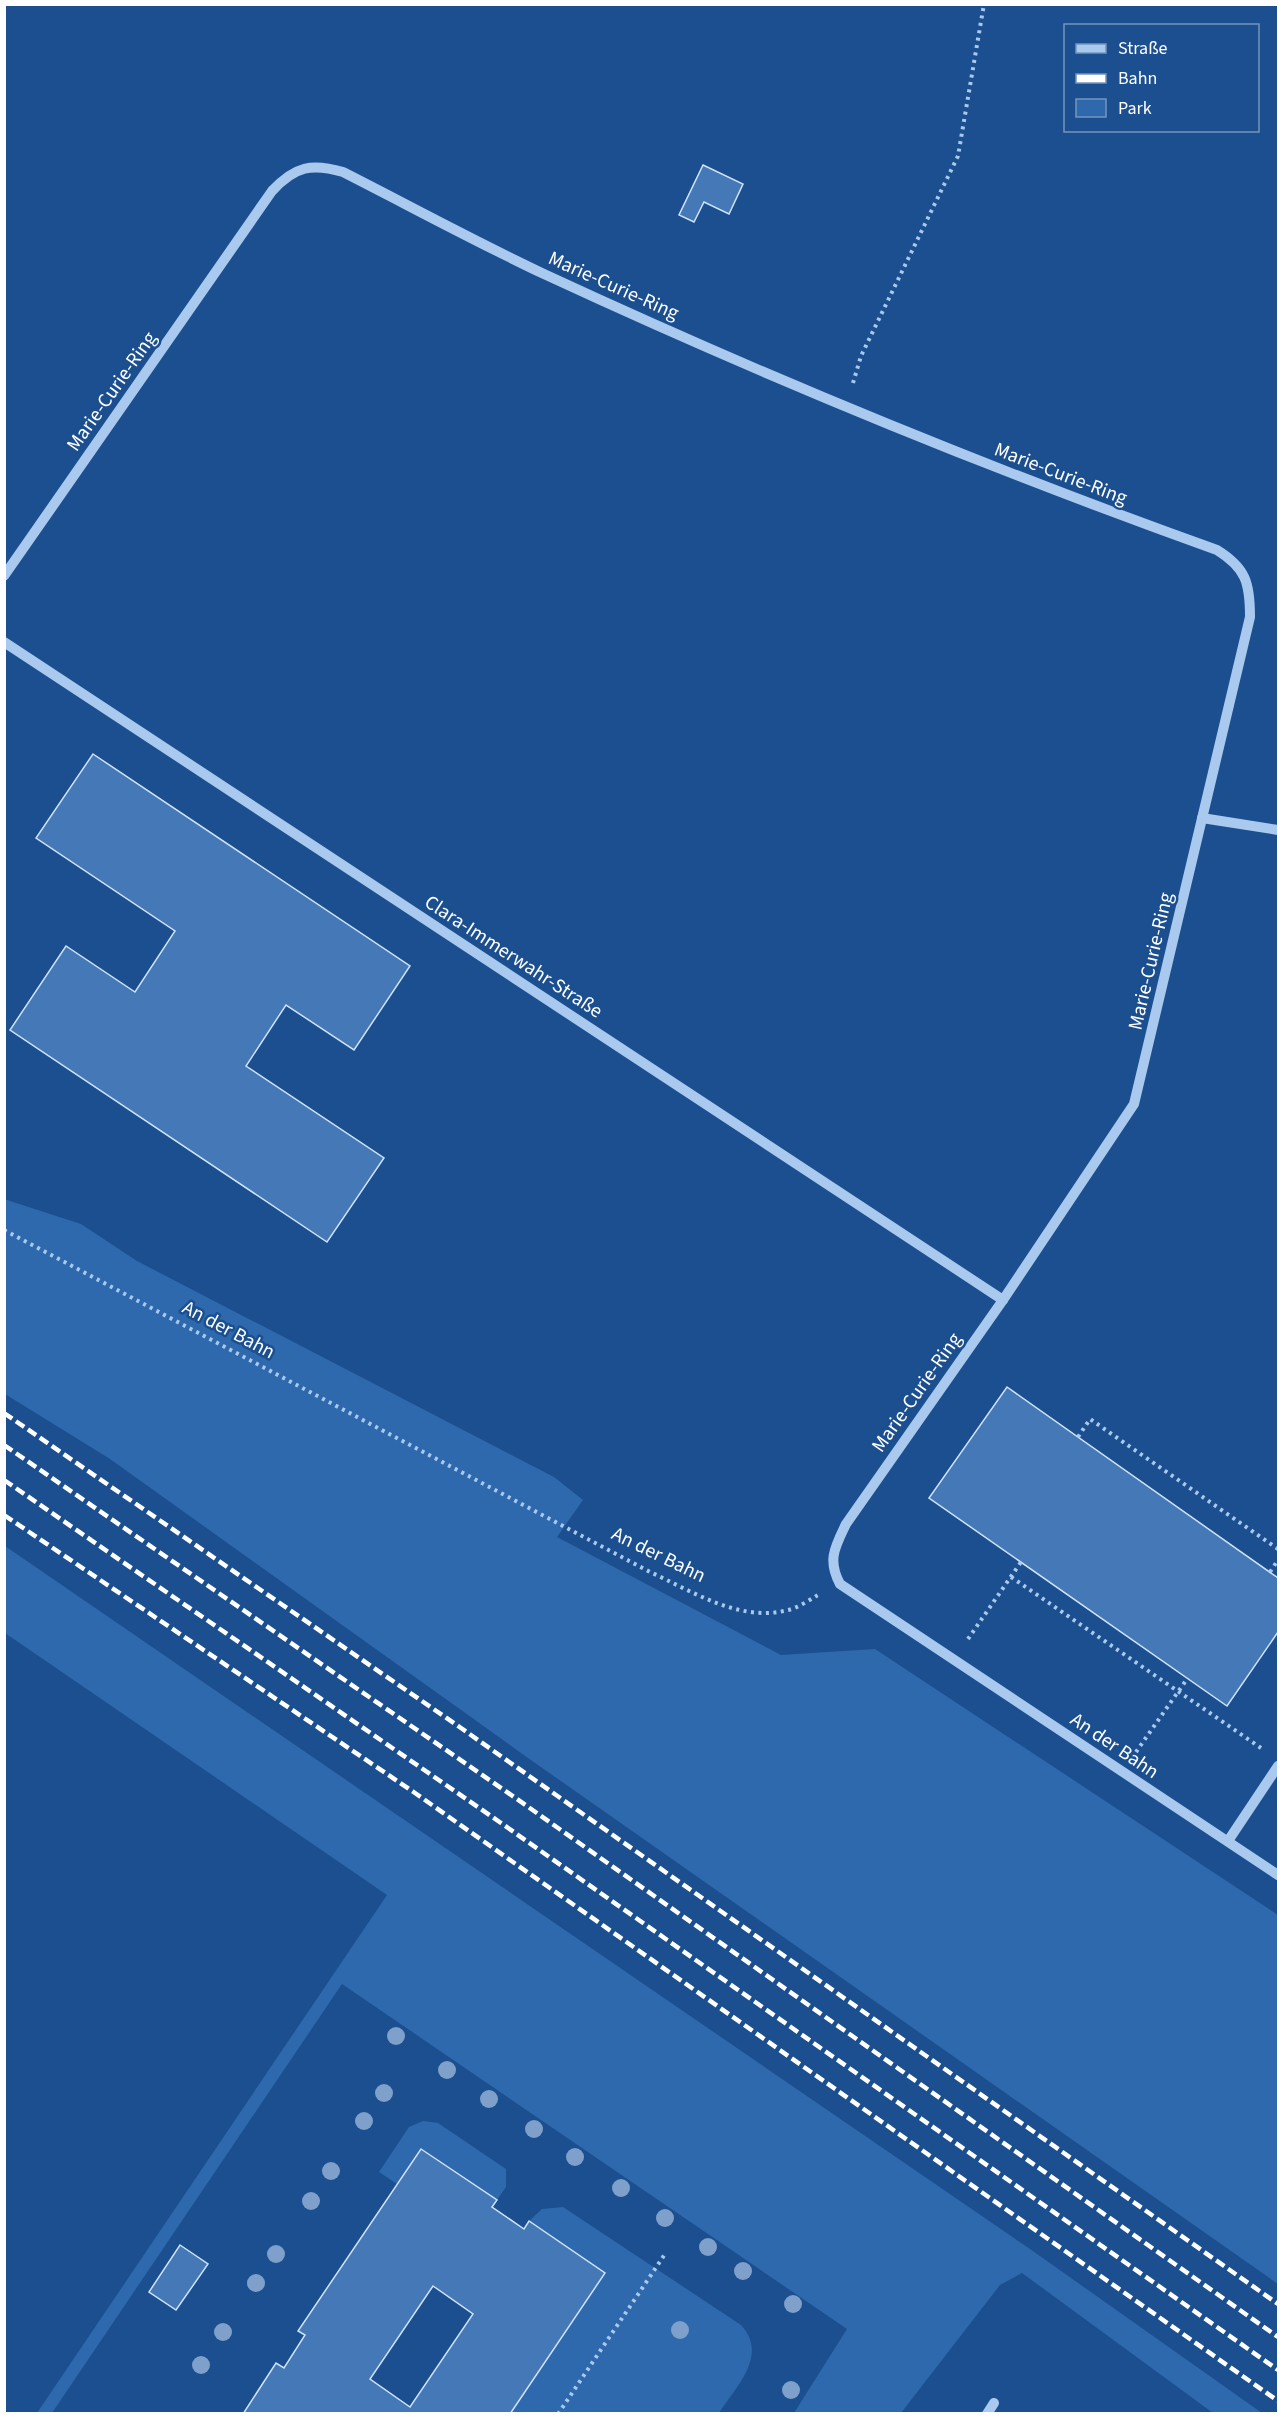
<svg xmlns="http://www.w3.org/2000/svg" width="1283" height="2418" viewBox="0 0 1283 2418" font-family="'Source Sans 3',sans-serif">
	<style>
		.green { fill: #2e69ad }
		.building { fill: #4478b7; stroke: #cfe3fa; stroke-width: 1.5; fill-rule: evenodd }
		.lines { fill: none; stroke-linecap: round; stroke-linejoin: round }
		.path { stroke: #a9c9ee; stroke-width: 4; stroke-dasharray: 3 4.5; stroke-linecap: butt }
		.minor { stroke: #a9c9ee; stroke-width: 10 }
		.rail { stroke: #fff; stroke-width: 4.5; stroke-dasharray: 10 4.5; stroke-linecap: butt }
		.tree { fill: #7ea0ca }
		.labels { text-anchor: middle; stroke-width: 5; stroke-linejoin: round; paint-order: stroke }
		.street-label { font-size: 20px; fill: #fff; stroke: #1b4f8f }
	</style>
	<rect width="100%" height="100%" fill="#1b4f8f"/>
	<!-- green -->
	<g class="green">
		<path d="M4 1199 81 1224 137 1261 554 1477 583 1500 557 1537 781 1655 875 1649 1278 1915V2284L528 1758 110 1459 5 1394Z"/>
		<path d="M5 1546 1030 2249 1262 2413H1213L1022 2273 1000 2285 901 2413H794L847 2329 342 1984 52 2413H37L387 1895 5 1633Z"/>
		<path d="M423 2121 438 2123 506 2169V2187L497 2200 421 2149 397 2184 379 2172 409 2127Z"/>
		<path d="M563 2207 741 2325C769 2355 736 2387 719 2413L510 2414 529 2221 542 2209Z"/>
	</g>
	<!-- building -->
	<g class="building">
		<path d="M703 165 743 184 729 214 704 202 694 222 679 215Z"/>
		<path d="M93 754 410 966 354 1050 286 1005 246 1066 384 1158 327 1242 10 1030 66 946 135 992 175 931 36 838Z"/>
		<path d="M1007 1387 1278 1578V1632L1227 1706 929 1498Z"/>
		<path d="M421 2149 497 2200 492 2207 524 2229 529 2221 605 2273 510 2414H243L276 2363 284 2368 305 2335 298 2331ZM433 2286 473 2314 410 2407 370 2379Z"/>
		<path d="M180 2245 208 2264 176 2310 149 2292Z"/>
	</g>
	<g class="lines">
		<!-- path -->
		<g class="path">
			<path d="M853 383 861 356 958 156 984 4"/>
			<path d="M4 1230 650 1572C692 1591 740 1623 788 1610 798 1608 809 1600 818 1595"/>
			<path d="M1078 1437 1090 1419 1278 1549"/>
			<path d="M1270 1572 1278 1560"/>
			<path d="M1011 1577 1261 1748"/>
			<path d="M968 1639 1021 1562"/>
			<path d="M1136 1752 1187 1679"/>
			<path d="M558 2414 665 2254"/>
		</g>
		<!-- minor -->
		<g class="minor">
			<path d="M4 576 272 191C295 166 312 163 343 172 410 206 476 242 544 274 764 376 988 468 1217 550 1246 568 1250 583 1250 617L1134 1104 1003 1300 846 1524C835 1547 827 1560 840 1584L1278 1875"/>
			<path d="M4 642 1003 1300"/>
			<path d="M1202 818 1278 830"/>
			<path d="M1228 1841 1278 1766"/>
			<path d="M987 2414 994 2403"/>
		</g>
		<!-- rail -->
		<g class="rail">
			<path d="M4 1413 461 1728 1278 2304"/>
			<path d="M4 1445 517 1799 1278 2337"/>
			<path d="M4 1480 501 1823 1278 2370"/>
			<path d="M4 1515 415 1793 1278 2401"/>
		</g>
	</g>
	<!-- trees -->
	<g class="tree">
		<circle cx="396" cy="2036" r="9"/>
		<circle cx="447" cy="2070" r="9"/>
		<circle cx="384" cy="2093" r="9"/>
		<circle cx="489" cy="2099" r="9"/>
		<circle cx="364" cy="2121" r="9"/>
		<circle cx="534" cy="2129" r="9"/>
		<circle cx="575" cy="2157" r="9"/>
		<circle cx="331" cy="2171" r="9"/>
		<circle cx="621" cy="2188" r="9"/>
		<circle cx="311" cy="2201" r="9"/>
		<circle cx="665" cy="2218" r="9"/>
		<circle cx="708" cy="2247" r="9"/>
		<circle cx="276" cy="2254" r="9"/>
		<circle cx="743" cy="2271" r="9"/>
		<circle cx="256" cy="2283" r="9"/>
		<circle cx="793" cy="2304" r="9"/>
		<circle cx="680" cy="2330" r="9"/>
		<circle cx="223" cy="2332" r="9"/>
		<circle cx="201" cy="2365" r="9"/>
		<circle cx="791" cy="2390" r="9"/>
	</g>
	<g class="labels">
		<!-- street labels -->
		<g class="street-label">
			<text transform="translate(614 285) rotate(24)" y="7">Marie-Curie-Ring</text>
			<text transform="translate(111 391) rotate(-55)" y="7">Marie-Curie-Ring</text>
			<text transform="translate(1061 473) rotate(21)" y="7">Marie-Curie-Ring</text>
			<text transform="translate(514 956) rotate(33)" y="7">Clara-Immerwahr-Straße</text>
			<text transform="translate(1150 961) rotate(-77)" y="7">Marie-Curie-Ring</text>
			<text transform="translate(229 1329) rotate(28)" y="7">An der Bahn</text>
			<text transform="translate(916 1392) rotate(-55)" y="7">Marie-Curie-Ring</text>
			<text transform="translate(659 1554) rotate(26)" y="7">An der Bahn</text>
			<text transform="translate(1115 1745) rotate(34)" y="7">An der Bahn</text>
		</g>
	</g>
	<!-- border -->
	<rect width="1283" height="2418" fill="none" stroke="#ffffff" stroke-width="12"/>
	<!-- legend -->
	<rect x="1064" y="24" width="195" height="108" fill="#1b4f8f" stroke="#7695bc" stroke-width="1.5"/>
	<rect x="1076" y="44" width="30" height="9" fill="#a9c9ee" stroke="#7695bc" stroke-width="1.5"/>
	<text x="1118" y="54" font-size="18" fill="#ffffff">Straße</text>
	<rect x="1076" y="74" width="30" height="9" fill="#ffffff" stroke="#7695bc" stroke-width="1.5"/>
	<text x="1118" y="84" font-size="18" fill="#ffffff">Bahn</text>
	<rect x="1076" y="99" width="30" height="18" fill="#2e69ad" stroke="#7695bc" stroke-width="1.5"/>
	<text x="1118" y="114" font-size="18" fill="#ffffff">Park</text>
</svg>
